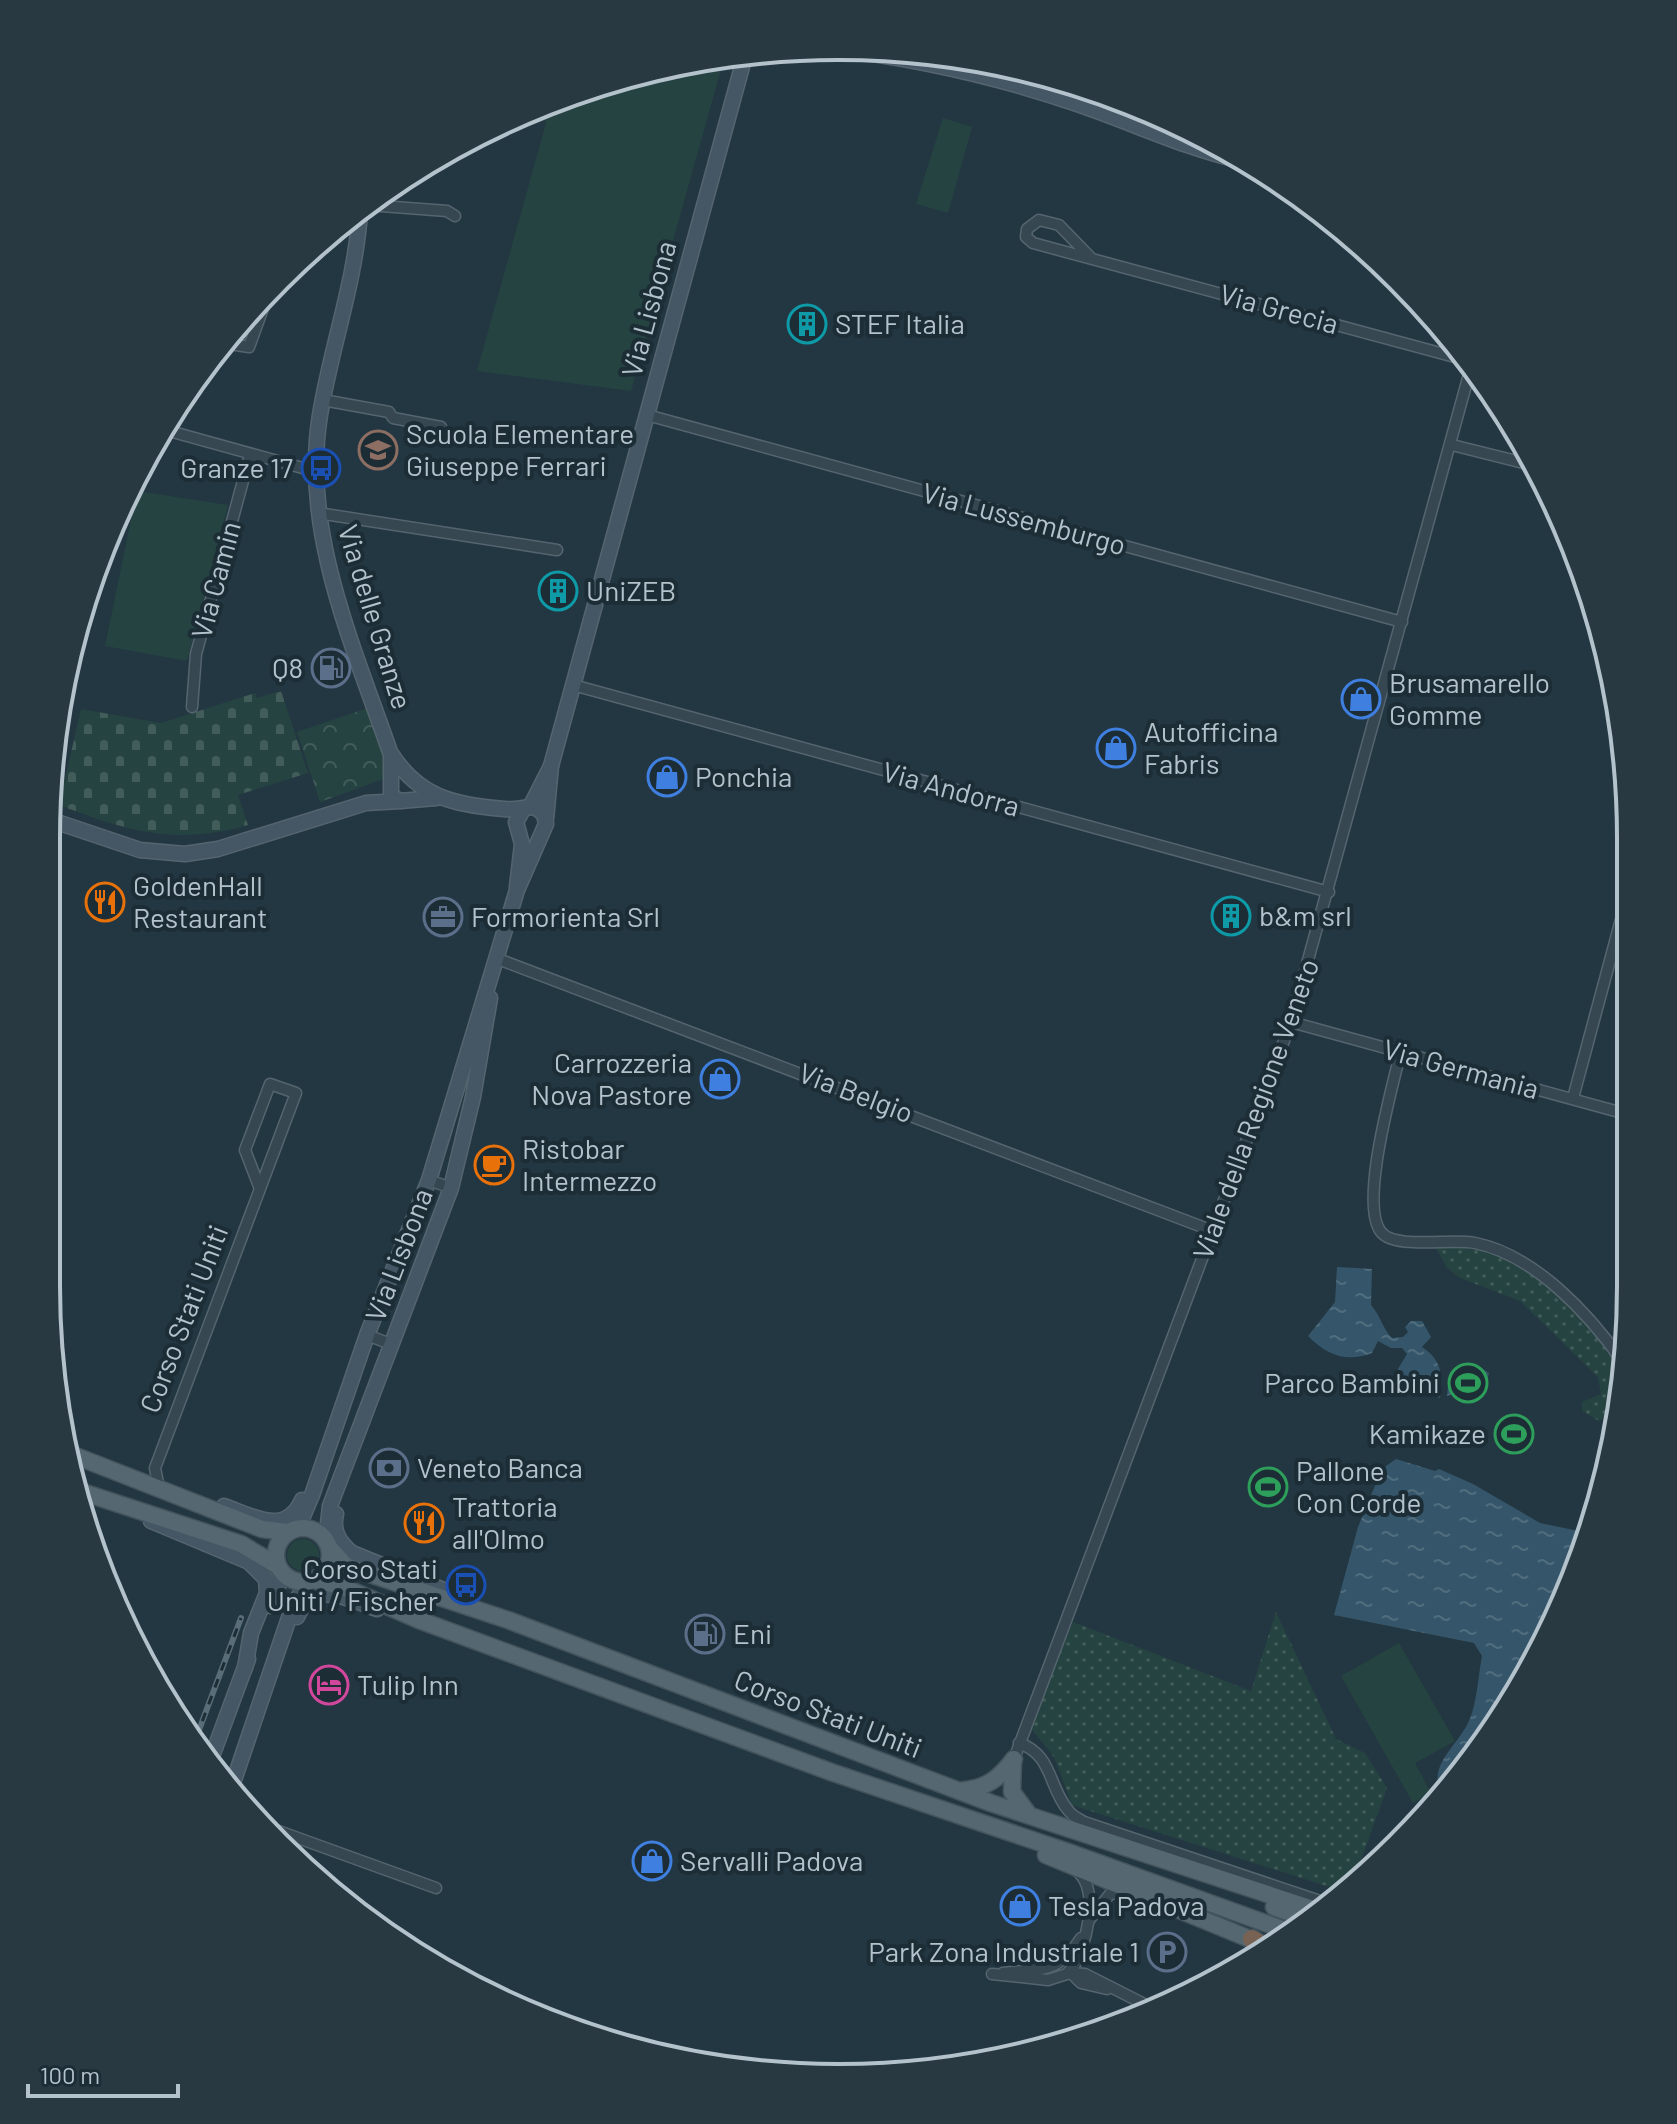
<svg xmlns="http://www.w3.org/2000/svg" width="1677" height="2124" viewBox="0 0 1677 2124" font-family="Barlow,sans-serif">
	<style>
		.grass { fill: url(#grass-dots) }
		.forest { fill: url(#forest-crowns) }
		.cemetery { fill: url(#cemetery-stones) }
		.garden { fill: #254340 }
		.water { fill: url(#water-ripples) }
		.lines { fill: none; stroke-linecap: round; stroke-linejoin: round }
		.street-casing { stroke: #55656f; stroke-width: 13 }
		.secondary-casing { stroke: #55656f; stroke-width: 17 }
		.primary-casing { stroke: #44545d; stroke-width: 19 }
		.highway-casing { stroke: #42525c; stroke-width: 21 }
		.street { stroke: #374751; stroke-width: 10 }
		.secondary { stroke: #455765; stroke-width: 14 }
		.primary { stroke: #556771; stroke-width: 16 }
		.highway { stroke: #786253; stroke-width: 18 }
		.rail-casing { stroke: #596d79; stroke-width: 6 }
		.rail { stroke: #1c2d36; stroke-width: 3; stroke-dasharray: 9; stroke-linecap: butt }
		.labels { text-anchor: middle; stroke-width: 8; stroke-linejoin: round; paint-order: stroke }
		.street-label { font-size: 28px; fill: #b4c2cc; stroke: #1c2d36 }
		.poi-label { font-size: 28px; fill: #b4c2cc; stroke: #1c2d36; text-anchor: start }
		.rim { fill: none; stroke: #b4c2cc; stroke-width: 4 }
	</style>
	<defs>
		<pattern id="grass-dots" width="8" height="8" patternUnits="userSpaceOnUse" patternTransform="scale(2)"><rect width="8" height="8" fill="#254340"/><path d="M2 2h.1M6 6h.1" fill="none" stroke="#425c5a" stroke-width="1.8" stroke-linecap="round"/></pattern>
		<pattern id="forest-crowns" width="20" height="18" patternUnits="userSpaceOnUse" patternTransform="scale(2)"><rect width="20" height="18" fill="#254340"/><path d="M2 6a3 3 0 1 1 6 0M12 15a3 3 0 1 1 6 0" fill="none" stroke="#425c5a"/></pattern>
		<pattern id="cemetery-stones" width="16" height="16" patternUnits="userSpaceOnUse" patternTransform="scale(2)"><rect width="16" height="16" fill="#254340"/><path d="M2 7V4a2 2 0 0 1 4 0v3zM10 15v-3a2 2 0 0 1 4 0v3z" fill="#425c5a"/></pattern>
		<pattern id="water-ripples" width="26" height="14" patternUnits="userSpaceOnUse" patternTransform="scale(2)"><rect width="26" height="14" fill="#35566a"/><path d="M2 4q2-2 4 0t4 0M15 11q2-2 4 0t4 0" fill="none" stroke="#506d7e"/></pattern>
	</defs>
	<rect width="100%" height="100%" fill="#233742"/>
	<!-- grass -->
	<g class="grass">
		<path d="M1435 1246C1535 1248 1567 1292 1623 1368L1619 1410 1615 1409 1599 1421 1582 1411V1402L1601 1394 1598 1377 1520 1301 1460 1278 1447 1268Z"/>
		<path d="M1276 1612 1336 1739 1365 1753 1387 1788 1351 1888 1345 1892 1072 1805 1054 1757 1030 1727 1073 1622 1251 1691Z"/>
	</g>
	<!-- forest -->
	<g class="forest">
		<path d="M1132 106 1189 128 1227 151 1130 118Z"/>
		<path d="M368 708 390 770 386 778 320 802 297 732Z"/>
	</g>
	<!-- cemetery -->
	<path class="cemetery" d="M281 691 308 773 238 795 248 825C175 846 128 831 59 805L81 709 161 723 255 693 257 698Z"/>
	<!-- garden -->
	<g class="garden">
		<path d="M725 55 631 391 477 371 546 123 542 107C587 87 629 68 678 80L681 65Z"/>
		<path d="M943 118 972 127 948 213 916 204Z"/>
		<path d="M137 491 228 505 187 661 105 646Z"/>
		<circle cx="303" cy="1555" r="16"/>
		<path d="M1399 1643 1455 1741 1415 1763 1431 1793 1413 1803 1341 1676Z"/>
	</g>
	<!-- water -->
	<g class="water">
		<path d="M1337 1267 1372 1269 1371 1305C1382 1318 1382 1328 1392 1338L1403 1337 1408 1332 1405 1327 1411 1321H1422L1431 1337 1422 1347C1442 1360 1443 1375 1440 1398L1400 1377 1398 1369 1407 1354 1402 1348H1391L1378 1341 1372 1353C1346 1363 1327 1355 1308 1336L1335 1302Z"/>
		<path d="M1478 1366 1489 1373 1485 1389 1474 1387 1447 1396 1449 1376Z"/>
		<path d="M1396 1459 1435 1471 1439 1469 1473 1484 1540 1523 1588 1533 1571 1588 1497 1726 1439 1792C1431 1763 1454 1749 1467 1725 1477 1707 1478 1677 1482 1656L1474 1643 1334 1615 1358 1527 1382 1469Z"/>
		<circle cx="1268" cy="1487" r="18"/>
	</g>
	<g class="lines">
		<defs>
			<g id="street">
				<path d="M368 205 447 211 455 216"/>
				<path d="M1092 259 1033 243 1026 237 1027 229 1039 220 1059 225 1092 259 1466 360"/>
				<path d="M223 343 249 347 270 289"/>
				<path d="M323 400 389 412 393 418 441 427"/>
				<path d="M647 415 1402 622"/>
				<path d="M162 429 317 472"/>
				<path d="M172 430 175 411"/>
				<path d="M1452 445 1536 466"/>
				<path d="M318 513 557 550"/>
				<path d="M573 685 1329 892"/>
				<path d="M192 707 196 654 250 455"/>
				<path d="M498 959 1213 1231"/>
				<path d="M1291 1022 1630 1115"/>
				<path d="M1400 1054C1392 1089 1359 1204 1381 1232 1395 1250 1452 1238 1475 1243 1535 1255 1589 1314 1623 1362"/>
				<path d="M1573 1098 1630 886"/>
				<path d="M429 1180 451 1188"/>
				<path d="M367 1335 393 1345"/>
				<path d="M159 1488 155 1468 296 1093 270 1084 245 1150 260 1189"/>
				<path d="M1019 1743C1053 1755 1048 1786 1068 1810 1071 1815 1079 1819 1084 1822L1329 1904"/>
				<path d="M1014 1759 1291 1022 1471 367"/>
				<path d="M262 1825 436 1888"/>
				<path d="M1090 1919 1110 1894 1125 1892"/>
				<path d="M1069 1971 1081 1983 1107 1989"/>
				<path d="M1003 1973C1043 1968 1057 1975 1081 1938"/>
				<path d="M1070 1973 1085 1974 1150 2007"/>
				<path d="M992 1974 1048 1980 1070 1973C1086 1949 1101 1891 1077 1871"/>
			</g>
			<g id="secondary">
				<path d="M836 49C919 59 1002 78 1080 105 1135 124 1185 148 1242 161"/>
				<path d="M391 756V796L400 801 436 798"/>
				<path d="M530 807 551 766"/>
				<path d="M48 819 140 850 185 854 218 849 366 803 400 801"/>
				<path d="M546 819 551 766 746 52"/>
				<path d="M517 887 522 844 516 822 524 808"/>
				<path d="M224 1506C252 1516 286 1537 302 1500"/>
				<path d="M336 1514C332 1531 339 1542 352 1553L468 1600"/>
				<path d="M151 1521 249 1562 266 1579 267 1593 251 1633 245 1668"/>
				<path d="M292 1530 301 1521 312 1495 367 1335 429 1180 517 890 546 824 544 814 535 807C525 807 514 810 504 809 453 805 418 797 390 752 353 645 301 530 320 415 331 347 356 280 360 211"/>
				<path d="M326 1541 330 1506 451 1188 473 1097 490 998"/>
				<path d="M270 1606 280 1582 279 1568"/>
				<path d="M297 1617C313 1579 347 1598 377 1609"/>
				<path d="M211 1759 248 1659"/>
				<path d="M232 1786 294 1603 309 1581"/>
			</g>
			<g id="primary">
				<path d="M68 1453 262 1529 288 1532"/>
				<path d="M73 1489 241 1544 278 1566"/>
				<circle cx="303" cy="1555" r="27"/>
				<path d="M329 1547 346 1566 508 1620 991 1803 1319 1911"/>
				<path d="M313 1580 341 1586 419 1620 831 1772 1071 1853 1290 1932"/>
				<path d="M1013 1760 1012 1792 1029 1815"/>
				<path d="M960 1791C986 1788 998 1780 1014 1759"/>
				<path d="M1046 1855 1262 1944"/>
				<path d="M1274 1907 1296 1915 1303 1923"/>
			</g>
			<path id="highway" d="M1252 1939 1267 1949"/>
		</defs>
		<!-- street casing -->
		<use href="#street" class="street-casing"/>
		<!-- secondary casing -->
		<use href="#secondary" class="secondary-casing"/>
		<!-- primary casing -->
		<use href="#primary" class="primary-casing"/>
		<!-- highway casing -->
		<use href="#highway" class="highway-casing"/>
		<!-- street -->
		<use href="#street" class="street"/>
		<!-- secondary -->
		<use href="#secondary" class="secondary"/>
		<!-- primary -->
		<use href="#primary" class="primary"/>
		<!-- highway -->
		<use href="#highway" class="highway"/>
		<defs>
			<path id="rail" d="M196 1738 241 1618"/>
		</defs>
		<!-- rail casing -->
		<use href="#rail" class="rail-casing"/>
		<!-- rail -->
		<use href="#rail" class="rail"/>
	</g>
	<!-- icons -->
	<defs>
		<symbol id="building-ring" viewBox="-11 -11 22 22"><circle r="9.5" fill="#1c2d36" stroke="#0f9aa8" stroke-width="1.5"/><path d="M-4-6H4V6H1V3H-1V6H-4ZM-2.5-4.3h1.7v1.8h-1.7ZM.8-4.3h1.7v1.8H.8ZM-2.5-1h1.7V.8h-1.7ZM.8-1h1.7V.8H.8Z" fill="#0f9aa8"/></symbol>
		<symbol id="school-ring" viewBox="-11 -11 22 22"><circle r="9.5" fill="#1c2d36" stroke="#8d6e63" stroke-width="1.5"/><path d="M0-5L7-2L0 1L-7-2ZM-4 1L0 2.5L4 1V4Q0 6-4 4Z" fill="#8d6e63"/></symbol>
		<symbol id="bus-ring" viewBox="-11 -11 22 22"><circle r="9.5" fill="#1c2d36" stroke="#1a4fb4" stroke-width="1.5"/><path d="M-5-6H5V4H4V6H2V4H-2V6H-4V4H-5ZM-3.5-4V0h7V-4ZM-3.5 1.2v1.5H-2V1.2ZM2 1.2v1.5H3.5V1.2Z" fill="#1a4fb4"/></symbol>
		<symbol id="fuel-ring" viewBox="-11 -11 22 22"><circle r="9.5" fill="#1c2d36" stroke="#5c6f8a" stroke-width="1.5"/><path d="M-5.5-6h7V0h2V4h1.3V-2.5L3-4.5l.8-.8L6-3V5H2.5V1h-1V6h-7ZM-4.2-4.7v3.2H.2V-4.7Z" fill="#5c6f8a"/></symbol>
		<symbol id="shop-ring" viewBox="-11 -11 22 22"><circle r="9.5" fill="#1c2d36" stroke="#3f7fe0" stroke-width="1.5"/><path d="M-5-2.5h2.3a2.7 3.5 0 0 1 5.4 0H5L5.5 6h-11ZM-1.5-2.5h3a1.5 2.3 0 0 0-3 0Z" fill="#3f7fe0"/></symbol>
		<symbol id="restaurant-ring" viewBox="-11 -11 22 22"><circle r="9.5" fill="#1c2d36" stroke="#e8710a" stroke-width="1.5"/><path d="M-5-6h1v4h1v-4h1v4h1v-4h1v5L-1.5 .5V6h-2V.5L-5-1ZM5-6V6H3V1.5H1.5Q1.5-4 5-6Z" fill="#e8710a"/></symbol>
		<symbol id="office-ring" viewBox="-11 -11 22 22"><circle r="9.5" fill="#1c2d36" stroke="#5c6f8a" stroke-width="1.5"/><path d="M-6-3h4V-5.5h4V-3h4V5H-6ZM-1-4.5V-3h2v-1.5ZM-6 0V1H6V0Z" fill="#5c6f8a"/></symbol>
		<symbol id="cafe-ring" viewBox="-11 -11 22 22"><circle r="9.5" fill="#1c2d36" stroke="#e8710a" stroke-width="1.5"/><path d="M-5.5-4.5H6V0H3Q3 3.5 0 3.5H-2.5Q-5.5 3.5-5.5 0ZM3-3.2v2h1.7v-2ZM-6 4.5H4V6H-6Z" fill="#e8710a"/></symbol>
		<symbol id="stadium-ring" viewBox="-11 -11 22 22"><circle r="9.5" fill="#1c2d36" stroke="#2e9e5b" stroke-width="1.5"/><path d="M0-5a6.5 5 0 1 0 0 10a6.5 5 0 1 0 0-10ZM-3.5-1.8h7v3.6h-7Z" fill="#2e9e5b"/></symbol>
		<symbol id="bank-ring" viewBox="-11 -11 22 22"><circle r="9.5" fill="#1c2d36" stroke="#5c6f8a" stroke-width="1.5"/><path d="M-6-4H6V4H-6ZM0-2.3a2.3 2.3 0 1 0 0 4.6a2.3 2.3 0 1 0 0-4.6Z" fill="#5c6f8a"/></symbol>
		<symbol id="hotel-ring" viewBox="-11 -11 22 22"><circle r="9.5" fill="#1c2d36" stroke="#d1479c" stroke-width="1.5"/><path d="M-6-4.5h1.5V1H6V5H4.5V3h-9V5H-6ZM-4 0a1.8 1.8 0 1 1 3.6 0ZM.5 0V-2.5h3Q6-2.5 6 0Z" fill="#d1479c"/></symbol>
		<symbol id="parking-ring" viewBox="-11 -11 22 22"><circle r="9.5" fill="#1c2d36" stroke="#5c6f8a" stroke-width="1.5"/><path d="M-3.5-5.5H1a3.5 3.5 0 0 1 0 7H-1V5.5H-3.5ZM-1-3.4V-.6H.8a1.4 1.4 0 0 0 0-2.8Z" fill="#5c6f8a"/></symbol>
	</defs>
	<g fill-rule="evenodd">
		<use href="#building-ring" x="785" y="302" width="44" height="44"/>
		<use href="#school-ring" x="356" y="428" width="44" height="44"/>
		<use href="#bus-ring" x="299" y="446" width="44" height="44"/>
		<use href="#building-ring" x="536" y="569" width="44" height="44"/>
		<use href="#fuel-ring" x="309" y="646" width="44" height="44"/>
		<use href="#shop-ring" x="1339" y="677" width="44" height="44"/>
		<use href="#shop-ring" x="1094" y="726" width="44" height="44"/>
		<use href="#shop-ring" x="645" y="755" width="44" height="44"/>
		<use href="#restaurant-ring" x="83" y="880" width="44" height="44"/>
		<use href="#building-ring" x="1209" y="894" width="44" height="44"/>
		<use href="#office-ring" x="421" y="895" width="44" height="44"/>
		<use href="#shop-ring" x="698" y="1057" width="44" height="44"/>
		<use href="#cafe-ring" x="472" y="1143" width="44" height="44"/>
		<use href="#stadium-ring" x="1446" y="1361" width="44" height="44"/>
		<use href="#stadium-ring" x="1492" y="1412" width="44" height="44"/>
		<use href="#bank-ring" x="367" y="1446" width="44" height="44"/>
		<use href="#stadium-ring" x="1246" y="1465" width="44" height="44"/>
		<use href="#restaurant-ring" x="402" y="1501" width="44" height="44"/>
		<use href="#bus-ring" x="444" y="1563" width="44" height="44"/>
		<use href="#fuel-ring" x="683" y="1612" width="44" height="44"/>
		<use href="#hotel-ring" x="307" y="1663" width="44" height="44"/>
		<use href="#shop-ring" x="630" y="1839" width="44" height="44"/>
		<use href="#shop-ring" x="998" y="1884" width="44" height="44"/>
		<use href="#parking-ring" x="1145" y="1930" width="44" height="44"/>
	</g>
	<g class="labels">
		<!-- street labels -->
		<g class="street-label">
			<text transform="translate(649 309) rotate(-75)" y="10">Via Lisbona</text>
			<text transform="translate(1279 309) rotate(15)" y="10">Via Grecia</text>
			<text transform="translate(1024 519) rotate(15)" y="10">Via Lussemburgo</text>
			<text transform="translate(216 580) rotate(-75)" y="10">Via Camin</text>
			<text transform="translate(375 617) rotate(73)" y="10">Via delle Granze</text>
			<text transform="translate(951 789) rotate(15)" y="10">Via Andorra</text>
			<text transform="translate(1461 1069) rotate(15)" y="10">Via Germania</text>
			<text transform="translate(856 1093) rotate(21)" y="10">Via Belgio</text>
			<text transform="translate(1256 1109) rotate(-70)" y="10">Viale della Regione Veneto</text>
			<text transform="translate(399 1255) rotate(-69)" y="10">Via Lisbona</text>
			<text transform="translate(184 1319) rotate(-69)" y="10">Corso Stati Uniti</text>
			<text transform="translate(828 1714) rotate(21)" y="10">Corso Stati Uniti</text>
		</g>
		<!-- poi labels -->
		<g class="poi-label">
			<text x="835" y="334">STEF Italia</text>
			<text x="406" y="444">Scuola Elementare<tspan x="406" dy="32">Giuseppe Ferrari</tspan></text>
			<text x="293" y="478" text-anchor="end">Granze 17</text>
			<text x="586" y="601">UniZEB</text>
			<text x="303" y="678" text-anchor="end">Q8</text>
			<text x="1389" y="693">Brusamarello<tspan x="1389" dy="32">Gomme</tspan></text>
			<text x="1144" y="742">Autofficina<tspan x="1144" dy="32">Fabris</tspan></text>
			<text x="695" y="787">Ponchia</text>
			<text x="133" y="896">GoldenHall<tspan x="133" dy="32">Restaurant</tspan></text>
			<text x="1259" y="926">b&amp;m srl</text>
			<text x="471" y="927">Formorienta Srl</text>
			<text x="692" y="1073" text-anchor="end">Carrozzeria<tspan x="692" dy="32">Nova Pastore</tspan></text>
			<text x="522" y="1159">Ristobar<tspan x="522" dy="32">Intermezzo</tspan></text>
			<text x="1440" y="1393" text-anchor="end">Parco Bambini</text>
			<text x="1486" y="1444" text-anchor="end">Kamikaze</text>
			<text x="417" y="1478">Veneto Banca</text>
			<text x="1296" y="1481">Pallone<tspan x="1296" dy="32">Con Corde</tspan></text>
			<text x="452" y="1517">Trattoria<tspan x="452" dy="32">all'Olmo</tspan></text>
			<text x="438" y="1579" text-anchor="end">Corso Stati<tspan x="438" dy="32">Uniti / Fischer</tspan></text>
			<text x="733" y="1644">Eni</text>
			<text x="357" y="1695">Tulip Inn</text>
			<text x="680" y="1871">Servalli Padova</text>
			<text x="1048" y="1916">Tesla Padova</text>
			<text x="1139" y="1962" text-anchor="end">Park Zona Industriale 1</text>
		</g>
	</g>
	<!-- crop -->
	<path d="M0 0H1677V2124H0ZM838 60H839A778 778 0 0 1 1617 838V1286A778 778 0 0 1 839 2064H838A778 778 0 0 1 60 1286V838A778 778 0 0 1 838 60Z" fill="#283942" fill-rule="evenodd"/>
	<path class="rim" d="M838 60H839A778 778 0 0 1 1617 838V1286A778 778 0 0 1 839 2064H838A778 778 0 0 1 60 1286V838A778 778 0 0 1 838 60Z"/>
	<!-- scale -->
	<path d="M28 2084v12h150v-12" fill="none" stroke="#b4c2cc" stroke-width="4"/>
	<text x="40" y="2084" font-size="24" fill="#b4c2cc" stroke="#1c2d36" stroke-width="6" paint-order="stroke">100 m</text>
</svg>
